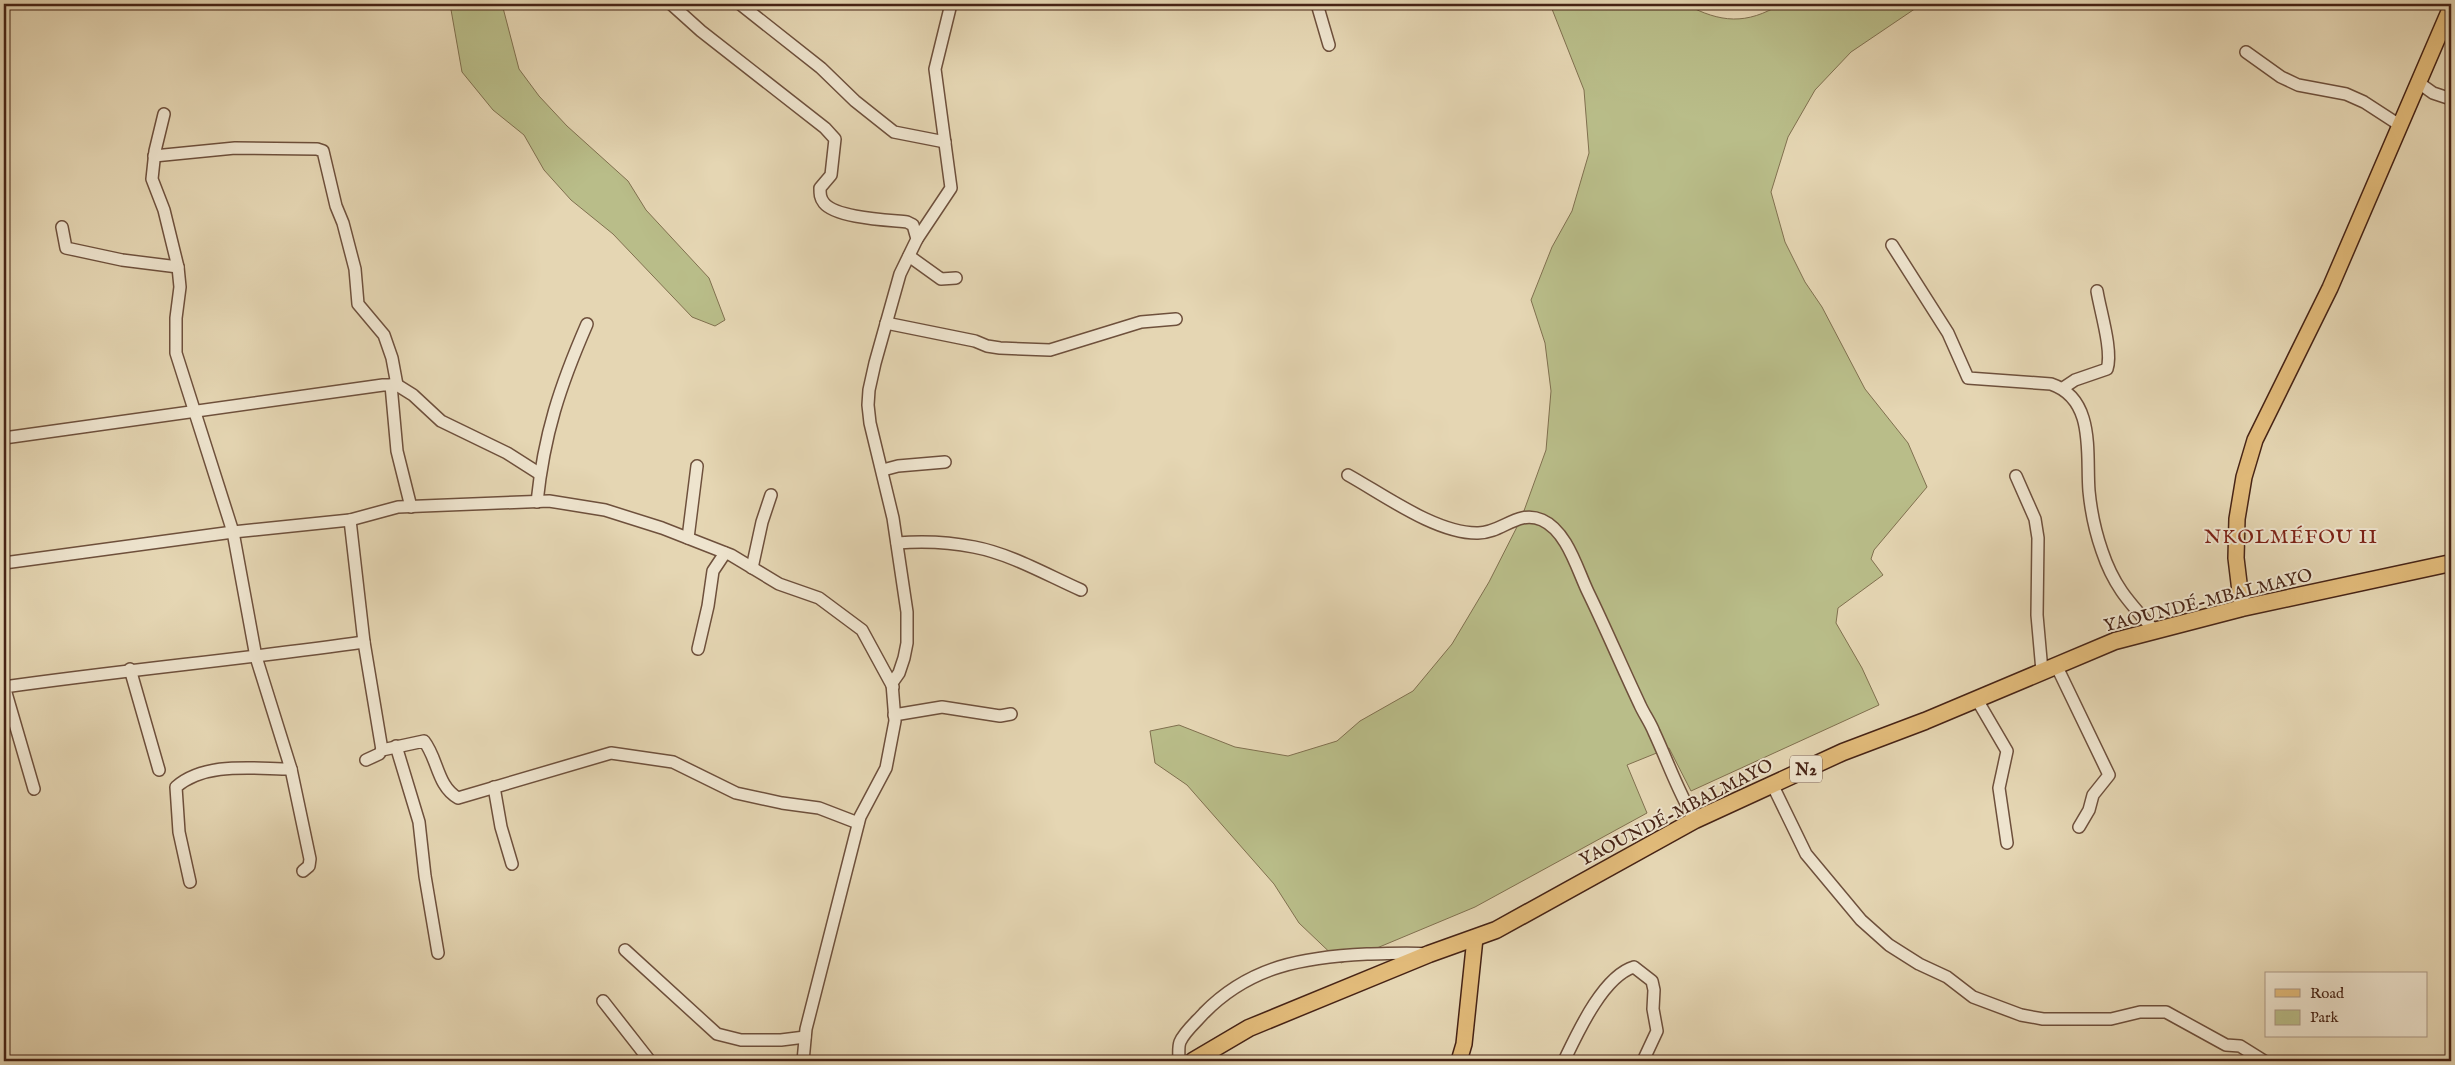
<svg xmlns="http://www.w3.org/2000/svg" width="2455" height="1065" viewBox="0 0 2455 1065" font-family="'IM FELL English',serif">
	<style>
		.green { fill: #b9bd89; stroke: #80704f }
		.lines { fill: none; stroke-linecap: round; stroke-linejoin: round }
		.minor-casing { stroke: #6e503c; stroke-width: 14 }
		.major-casing { stroke: #462315; stroke-width: 18 }
		.highway-casing { stroke: #462315; stroke-width: 19 }
		.minor { stroke: #eee4ce; stroke-width: 11 }
		.major { stroke: #e2bb7a; stroke-width: 15 }
		.highway { stroke: #e2bb7a; stroke-width: 16 }
		.labels { text-anchor: middle; stroke-width: 4; stroke-linejoin: round; paint-order: stroke }
		.shield { fill: #eee4ce; stroke: #785d4c; stroke-width: 1 }
		.shield-label { font-size: 16px; font-weight: bold; fill: #462315 }
		.street-label { font-size: 18px; fill: #462315; stroke: #eee4ce }
		.quarter-label { font-size: 20px; letter-spacing: 1px; fill: #7a1f14; stroke: #eee4ce }
	</style>
	<rect width="100%" height="100%" fill="#e5d6b3"/>
	<filter id="stains"><feTurbulence type="fractalNoise" baseFrequency=".004" numOctaves="4"/><feColorMatrix values="0 0 0 0 .2 0 0 0 0 .09 0 0 0 0 .02 0 0 0 .5 -.17"/></filter>
	<radialGradient id="worn" r=".72"><stop offset=".6" stop-color="#630" stop-opacity="0"/><stop offset="1" stop-color="#630" stop-opacity=".3"/></radialGradient>
	<!-- green -->
	<g class="green">
		<path d="M450 4H502L519 69 539 96 567 126 628 181 646 210 709 278 725 320 715 326 692 317 613 234 571 200 544 170 524 135 493 110 462 72Z"/>
		<path d="M1550 4H1685C1721 23 1746 25 1781 4H1922L1851 52 1815 90 1788 137 1771 192 1785 242 1805 282 1822 307 1865 389 1908 443 1927 487 1874 550 1871 559 1883 575 1838 608 1836 623 1862 668 1879 705 1691 791 1669 748 1627 765 1647 813 1475 907 1341 963 1299 923 1274 884 1187 785 1155 763 1150 731 1179 725 1235 747 1288 756 1337 741 1360 721 1413 691 1452 644 1489 582 1521 519 1546 450 1551 391 1545 343 1531 300 1552 247 1572 211 1589 153 1584 90Z"/>
	</g>
	<g class="lines">
		<defs>
			<g id="minor">
				<path d="M671 4 701 31 825 128 835 139 831 175 820 188C820 194 820 198 824 203 836 218 888 220 907 222L913 225 917 239 900 274 875 363 869 390 868 405 870 423 893 518 907 612V643L904 658 899 673 892 683 895 721 886 768 860 817 806 1029 803 1061"/>
				<path d="M740 4 821 68 855 101 894 132 945 142"/>
				<path d="M1317 4 1329 45"/>
				<path d="M2246 52 2281 77 2298 85 2346 94 2364 102 2401 126"/>
				<path d="M2419 83 2433 93 2451 99"/>
				<path d="M164 114 155 151 152 179 164 210 178 267 180 287 176 318V353L233 532 256 657 291 769C255 769 206 761 176 787L179 832 190 882"/>
				<path d="M154 156 235 148 317 149 323 151 336 206 343 223 355 269 358 304 384 335 392 358 397 385"/>
				<path d="M62 227 66 248 122 260 178 267"/>
				<path d="M917 239 951 188 935 69 951 4"/>
				<path d="M1892 245 1948 333 1968 378 2051 384C2096 399 2086 455 2089 491 2091 512 2095 531 2102 551 2114 587 2130 603 2154 630"/>
				<path d="M909 256 941 279 956 278"/>
				<path d="M886 323 975 341 987 346 1000 348 1050 350 1141 322 1176 319"/>
				<path d="M391 385 397 451 411 507"/>
				<path d="M2063 388 2075 380 2107 369C2113 351 2100 310 2097 291"/>
				<path d="M4 438 383 385H397L413 395 441 421 507 453 540 474"/>
				<path d="M883 470 898 466 945 462"/>
				<path d="M1348 475C1384 495 1437 534 1478 533 1502 533 1518 509 1542 520 1567 531 1577 569 1588 592 1606 629 1622 667 1640 705 1644 714 1650 722 1654 732 1668 762 1678 792 1695 820"/>
				<path d="M2016 476 2035 519 2038 538 2037 615 2042 671"/>
				<path d="M537 502C544 434 560 386 587 324"/>
				<path d="M350 520 364 642 382 750"/>
				<path d="M688 538 697 466"/>
				<path d="M897 543C922 541 949 542 974 547 1011 554 1047 575 1081 590"/>
				<path d="M4 563 233 532 350 520 398 507 549 501 605 510 662 528 731 555 779 584 819 598 862 630 893 687"/>
				<path d="M752 568 762 522 771 495"/>
				<path d="M698 649 708 606 713 571 725 553"/>
				<path d="M2056 665 2109 775 2093 795 2089 810 2079 827"/>
				<path d="M130 669 159 770"/>
				<path d="M4 686 34 789"/>
				<path d="M4 687C124 670 244 659 364 642"/>
				<path d="M1976 698 2007 751 1999 788 2007 843"/>
				<path d="M894 715 942 707 1000 716 1011 714"/>
				<path d="M396 746 419 822 425 876 438 953"/>
				<path d="M366 760 379 754 382 750 424 741C438 759 437 786 458 798L611 753 673 762 736 793 782 803 819 808 858 823"/>
				<path d="M291 769 310 859 309 866 303 871"/>
				<path d="M1772 784 1806 854 1861 920 1889 945 1919 964 1947 977 1973 997 2021 1015 2043 1019H2111L2140 1012H2166L2226 1045 2240 1046 2264 1061"/>
				<path d="M494 787 501 827 512 864"/>
				<path d="M625 950 717 1034 741 1040H781L805 1037"/>
				<path d="M603 1001 650 1061"/>
				<path d="M1179 1061C1179 1056 1178 1047 1180 1042 1184 1032 1197 1021 1204 1013 1250 966 1304 957 1367 954 1387 954 1407 952 1428 954"/>
				<path d="M1564 1061C1577 1034 1603 976 1634 967L1652 981 1654 990 1653 1009 1657 1031 1643 1061"/>
			</g>
			<g id="major">
				<path d="M2242 608 2236 558 2237 519 2244 477 2255 440 2330 288 2451 7"/>
				<path d="M1459 1061 1464 1044 1475 938"/>
			</g>
			<path id="highway" d="M1193 1061 1249 1028 1429 954 1496 930 1695 820 1843 752 1925 721 2115 641 2242 608 2451 563"/>
		</defs>
		<!-- minor casing -->
		<use href="#minor" class="minor-casing"/>
		<!-- major casing -->
		<use href="#major" class="major-casing"/>
		<!-- highway casing -->
		<use href="#highway" class="highway-casing"/>
		<!-- minor -->
		<use href="#minor" class="minor"/>
		<!-- major -->
		<use href="#major" class="major"/>
		<!-- highway -->
		<use href="#highway" class="highway"/>
	</g>
	<g class="labels">
		<!-- shield labels -->
		<rect class="shield" x="1790" y="755.5" width="32" height="27" rx="4"/>
		<g class="shield-label">
			<text x="1806" y="775">N2</text>
		</g>
		<!-- street labels -->
		<g class="street-label">
			<text transform="translate(2208 600) rotate(-14)" y="6">YAOUNDÉ-MBALMAYO</text>
			<text transform="translate(1676 812) rotate(-27)" y="6">YAOUNDÉ-MBALMAYO</text>
		</g>
		<!-- quarter labels -->
		<g class="quarter-label">
			<text x="2291" y="543">NKOLMÉFOU II</text>
		</g>
	</g>
	<!-- margin -->
	<rect width="2455" height="1065" fill="none" stroke="#e5d6b3" stroke-width="20"/>
	<rect x="5" y="5" width="2445" height="1055" fill="none" stroke="#462315" stroke-width="2.5"/>
	<rect x="10" y="10" width="2435" height="1045" fill="none" stroke="#462315"/>
	<!-- legend -->
	<rect x="2265" y="972" width="162" height="65" fill="#eee4ce" stroke="#ab9784"/>
	<rect x="2275" y="989" width="25" height="8" fill="#e2bb7a" stroke="#ab9784"/>
	<text x="2310" y="998" font-size="15" fill="#462315">Road</text>
	<rect x="2275" y="1010" width="25" height="15" fill="#b9bd89" stroke="#ab9784"/>
	<text x="2310" y="1022" font-size="15" fill="#462315">Park</text>
	<rect width="100%" height="100%" filter="url(#stains)"/>
	<rect width="100%" height="100%" fill="url(#worn)"/>
</svg>
